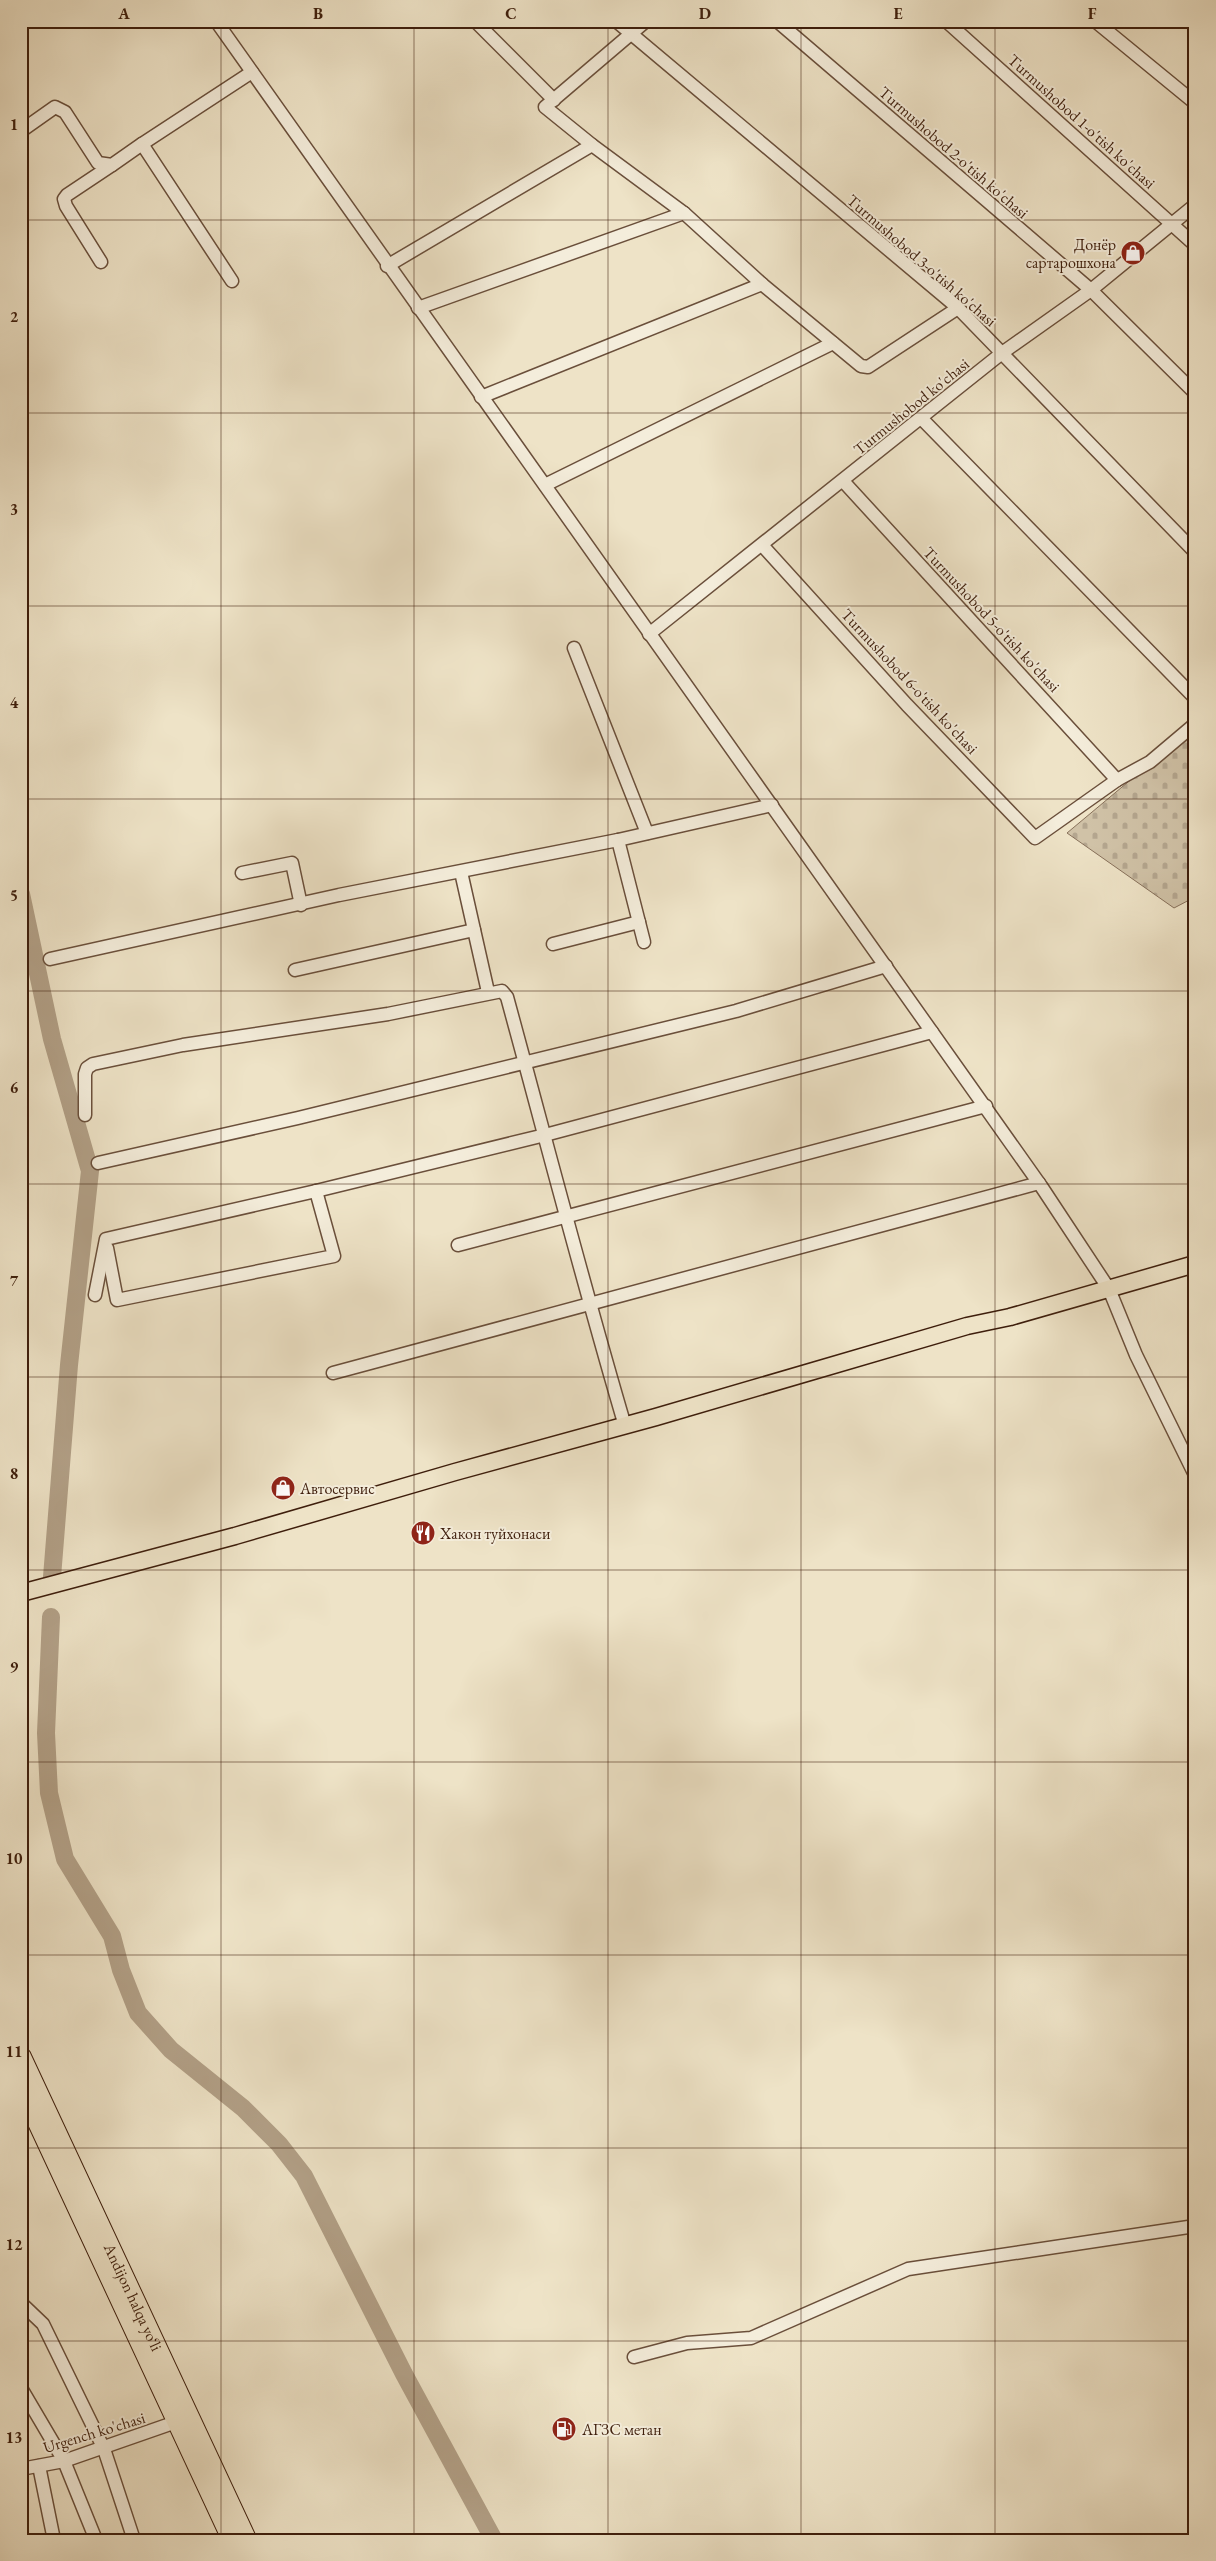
<svg xmlns="http://www.w3.org/2000/svg" width="1216" height="2561" viewBox="0 0 1216 2561" font-family="'EB Garamond',serif">
	<style>
		.cemetery { fill: url(#cemetery-stones); stroke: #87705a }
		.lines { fill: none; stroke-linecap: round; stroke-linejoin: round }
		.river { stroke: #b2a087; stroke-width: 18 }
		.minor-casing { stroke: #6a4f3b; stroke-width: 15 }
		.major-casing { stroke: #3e1e0c; stroke-width: 19 }
		.highway-casing { stroke: #3e1e0c; stroke-width: 21 }
		.minor { stroke: #f4eddb; stroke-width: 12 }
		.major { stroke: #eee3c7; stroke-width: 16 }
		.highway { stroke: #eee3c7; stroke-width: 19 }
		.grid { fill: none; stroke: #3e1e0c; stroke-width: 1; stroke-opacity: 0.55 }
		.labels { text-anchor: middle; stroke-width: 4; stroke-linejoin: round; paint-order: stroke }
		.street-label { font-size: 16px; fill: #3e1e0c; stroke: #f4eddb }
		.poi-label { font-size: 16px; fill: #3e1e0c; stroke: #f4eddb; text-anchor: start }
		.neatline { fill: none; stroke: #3e1e0c; stroke-width: 2 }
		.grid-label { font-size: 16px; text-anchor: middle; font-weight: bold; fill: #3e1e0c }
	</style>
	<defs>
		<pattern id="cemetery-stones" width="16" height="16" patternUnits="userSpaceOnUse" patternTransform="scale(1.25)"><rect width="16" height="16" fill="#d0c2a7"/><path d="M2 7V4a2 2 0 0 1 4 0v3zM10 15v-3a2 2 0 0 1 4 0v3z" fill="#b4a68f"/></pattern>
	</defs>
	<rect width="100%" height="100%" fill="#eee3c7"/>
	<filter id="stains"><feTurbulence type="fractalNoise" baseFrequency=".004" numOctaves="4"/><feColorMatrix values="0 0 0 0 .2 0 0 0 0 .09 0 0 0 0 .02 0 0 0 .5 -.17"/></filter>
	<radialGradient id="worn" r=".72"><stop offset=".6" stop-color="#630" stop-opacity="0"/><stop offset="1" stop-color="#630" stop-opacity=".3"/></radialGradient>
	<!-- cemetery -->
	<path class="cemetery" d="M1195 726V897L1174 908 1067 833Z"/>
	<g class="lines">
		<!-- river -->
		<g class="river">
			<path d="M21 894 52 1039 90 1171 69 1365 52 1577"/>
			<path d="M51 1617 46 1733 49 1793 65 1859 112 1936 121 1970 138 2013 171 2050 243 2108 279 2144 304 2176 404 2374 494 2540"/>
		</g>
		<defs>
			<g id="minor">
				<path d="M216 21 1041 1186 1109 1289 1136 1355 1195 1475"/>
				<path d="M475 21 554 100"/>
				<path d="M616 21 958 308 1195 552"/>
				<path d="M646 21 545 107 592 145 684 213 762 284 861 366 868 367 958 308"/>
				<path d="M777 21 1091 290 1195 393"/>
				<path d="M946 21 1195 245"/>
				<path d="M1095 21 1195 103"/>
				<path d="M21 131 55 107 65 112 98 163 112 165 142 144"/>
				<path d="M101 262 66 206 64 199 67 195 112 165"/>
				<path d="M387 266 592 145"/>
				<path d="M232 281 142 144 252 72"/>
				<path d="M418 308 684 213"/>
				<path d="M481 397 762 284"/>
				<path d="M922 419 1195 698"/>
				<path d="M843 481 1117 780"/>
				<path d="M545 485 833 343"/>
				<path d="M762 545 907 705 1035 838 1117 780 1150 762 1195 724"/>
				<path d="M649 634 1002 353 1091 290 1195 205"/>
				<path d="M574 648 647 833"/>
				<path d="M618 840 644 942"/>
				<path d="M461 872 488 992"/>
				<path d="M242 873 292 863 301 905"/>
				<path d="M553 944 639 922"/>
				<path d="M50 959 339 895 618 840 772 805"/>
				<path d="M295 970 474 930"/>
				<path d="M85 1115V1074L87 1068 93 1064 183 1045 388 1014 502 991 507 997C546 1140 583 1284 625 1426"/>
				<path d="M98 1163 298 1118 736 1011 886 966"/>
				<path d="M458 1245 986 1106"/>
				<path d="M107 1248 117 1300 334 1256 316 1191"/>
				<path d="M95 1295 106 1239 316 1191 545 1135 932 1032"/>
				<path d="M333 1373 1039 1183"/>
				<path d="M21 2303 43 2324 104 2449 134 2540"/>
				<path d="M634 2357 687 2343 751 2338 908 2269 1195 2226"/>
				<path d="M21 2388 64 2461 96 2540"/>
				<path d="M39 2466 54 2540"/>
				<path d="M21 2469 64 2461 176 2422"/>
			</g>
			<path id="major" d="M21 1593 235 1536 455 1472 656 1417 967 1326 1010 1317 1195 1264"/>
			<g id="highway">
				<path id="s1" d="M21 2056 247 2540"/>
				<path d="M21 2087 232 2540"/>
			</g>
		</defs>
		<!-- minor casing -->
		<use href="#minor" class="minor-casing"/>
		<!-- major casing -->
		<use href="#major" class="major-casing"/>
		<!-- highway casing -->
		<use href="#highway" class="highway-casing"/>
		<!-- minor -->
		<use href="#minor" class="minor"/>
		<!-- major -->
		<use href="#major" class="major"/>
		<!-- highway -->
		<use href="#highway" class="highway"/>
	</g>
	<!-- grid -->
	<path class="grid" d="M221 21V2540M414 21V2540M608 21V2540M801 21V2540M995 21V2540M21 220H1195M21 413H1195M21 606H1195M21 799H1195M21 991H1195M21 1184H1195M21 1377H1195M21 1570H1195M21 1762H1195M21 1955H1195M21 2148H1195M21 2341H1195"/>
	<!-- icons -->
	<defs>
		<symbol id="shop-disc" viewBox="-11 -11 22 22"><circle r="9.5" fill="#8f2418" stroke="#f4eddb"/><path d="M-5-2.5h2.3a2.7 3.5 0 0 1 5.4 0H5L5.5 6h-11ZM-1.5-2.5h3a1.5 2.3 0 0 0-3 0Z" fill="#fff"/></symbol>
		<symbol id="restaurant-disc" viewBox="-11 -11 22 22"><circle r="9.5" fill="#8f2418" stroke="#f4eddb"/><path d="M-5-6h1v4h1v-4h1v4h1v-4h1v5L-1.5 .5V6h-2V.5L-5-1ZM5-6V6H3V1.5H1.5Q1.5-4 5-6Z" fill="#fff"/></symbol>
		<symbol id="fuel-disc" viewBox="-11 -11 22 22"><circle r="9.5" fill="#8f2418" stroke="#f4eddb"/><path d="M-5.5-6h7V0h2V4h1.3V-2.5L3-4.5l.8-.8L6-3V5H2.5V1h-1V6h-7ZM-4.2-4.7v3.2H.2V-4.7Z" fill="#fff"/></symbol>
	</defs>
	<g fill-rule="evenodd">
		<use href="#shop-disc" x="1119" y="239" width="28" height="28"/>
		<use href="#shop-disc" x="269" y="1474" width="28" height="28"/>
		<use href="#restaurant-disc" x="409" y="1519" width="28" height="28"/>
		<use href="#fuel-disc" x="550" y="2415" width="28" height="28"/>
	</g>
	<g class="labels">
		<!-- street labels -->
		<g class="street-label">
			<text transform="translate(1082 121) rotate(42)" y="6">Turmushobod 1-o'tish ko'chasi</text>
			<text transform="translate(954 152) rotate(41)" y="6">Turmushobod 2-o'tish ko'chasi</text>
			<text transform="translate(922 260) rotate(41)" y="6">Turmushobod 3-o'tish ko'chasi</text>
			<text transform="translate(911 406) rotate(-39)" y="6">Turmushobod ko'chasi</text>
			<text transform="translate(992 619) rotate(47)" y="6">Turmushobod 5-o'tish ko'chasi</text>
			<text transform="translate(910 681) rotate(47)" y="6">Turmushobod 6-o'tish ko'chasi</text>
			<text dy="6" stroke="none"><textPath href="#s1" startOffset="266">Andijon halqa yo‘li</textPath></text>
			<text transform="translate(94 2432) rotate(-17)" y="6">Urgench ko'chasi</text>
		</g>
		<!-- poi labels -->
		<g class="poi-label">
			<text x="1116" y="250" text-anchor="end">Донёр<tspan x="1116" dy="18">сартарошхона</tspan></text>
			<text x="300" y="1494">Автосервис</text>
			<text x="440" y="1539">Хакон туйхонаси</text>
			<text x="582" y="2435">АГЗС метан</text>
		</g>
	</g>
	<!-- margin -->
	<rect width="1216" height="2561" fill="none" stroke="#eee3c7" stroke-width="55"/>
	<rect x="28" y="28" width="1160" height="2506" class="neatline"/>
	<g class="grid-label">
		<text x="124" y="19">A</text>
		<text x="318" y="19">B</text>
		<text x="511" y="19">C</text>
		<text x="705" y="19">D</text>
		<text x="898" y="19">E</text>
		<text x="1092" y="19">F</text>
		<text x="14" y="130">1</text>
		<text x="14" y="322">2</text>
		<text x="14" y="515">3</text>
		<text x="14" y="708">4</text>
		<text x="14" y="901">5</text>
		<text x="14" y="1093">6</text>
		<text x="14" y="1286">7</text>
		<text x="14" y="1479">8</text>
		<text x="14" y="1672">9</text>
		<text x="14" y="1864">10</text>
		<text x="14" y="2057">11</text>
		<text x="14" y="2250">12</text>
		<text x="14" y="2443">13</text>
	</g>
	<rect width="100%" height="100%" filter="url(#stains)"/>
	<rect width="100%" height="100%" fill="url(#worn)"/>
</svg>
